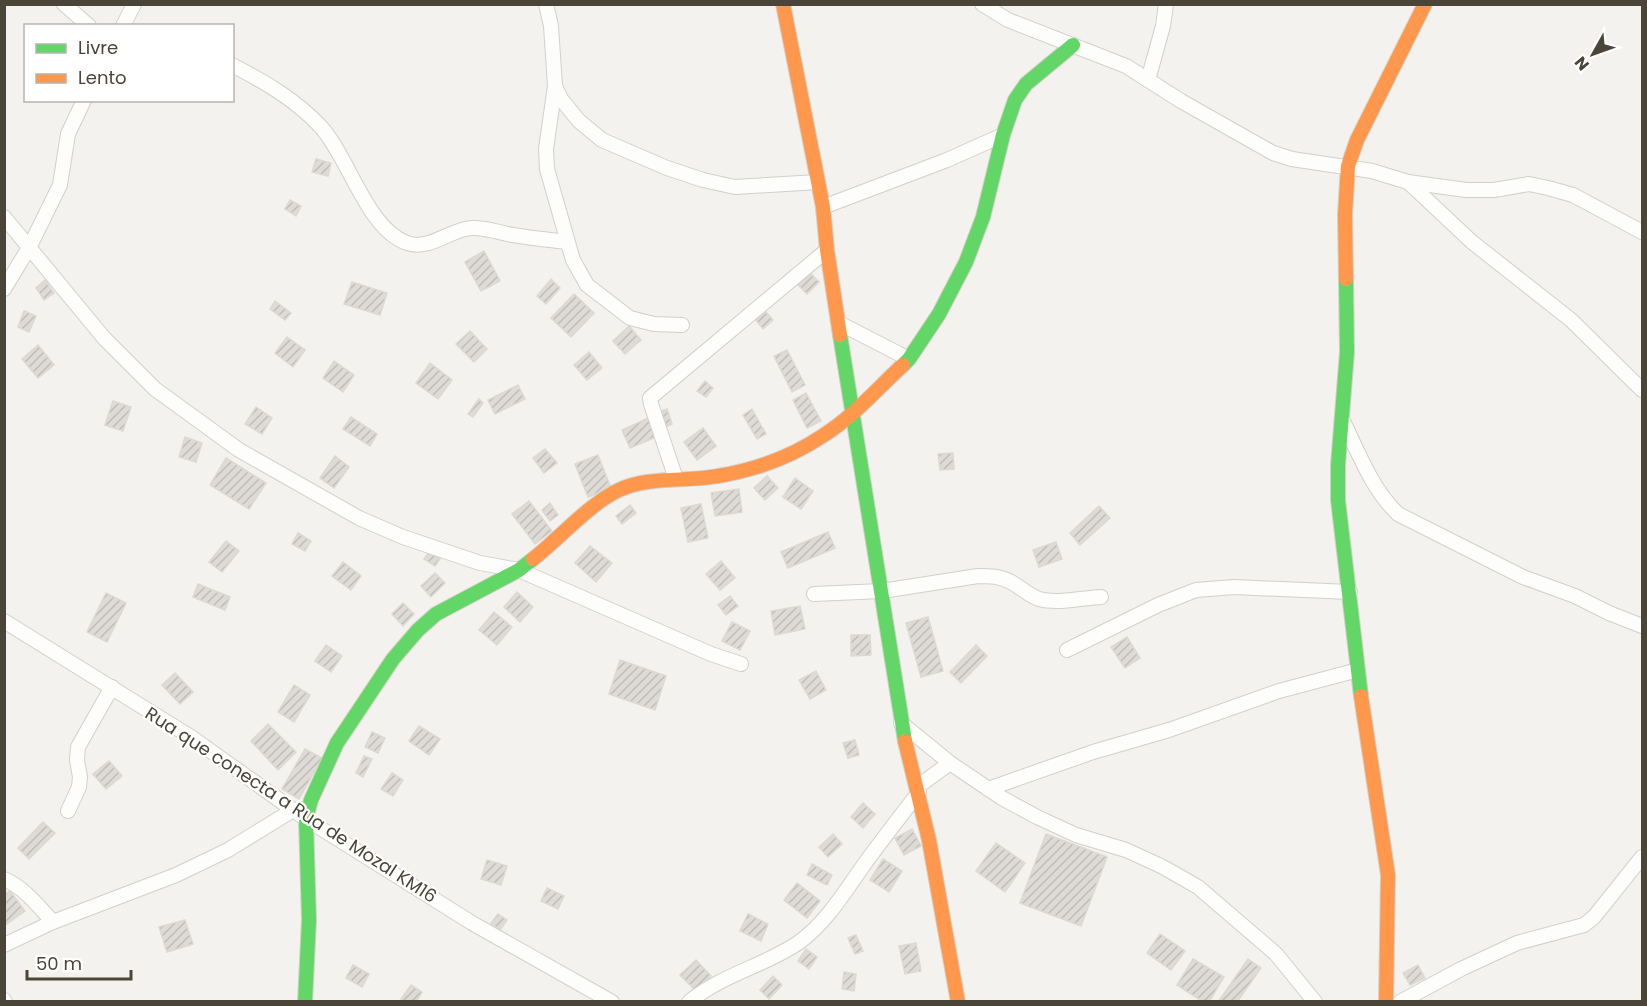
<svg xmlns="http://www.w3.org/2000/svg" width="1647" height="1006" viewBox="0 0 1647 1006" font-family="Poppins,sans-serif">
	<style>
		.building { fill: url(#building-hatch); stroke: #dcd9d4; stroke-width: 1.5 }
		.lines { fill: none; stroke-linecap: round; stroke-linejoin: round }
		.street-casing { stroke: #d2d0cb; stroke-width: 16 }
		.fast-casing { stroke: #d3cfc5; stroke-width: 16 }
		.slow-casing { stroke: #d3cfc5; stroke-width: 16 }
		.street { stroke: #fdfdfc; stroke-width: 14 }
		.fast { stroke: #63d668; stroke-width: 14 }
		.slow { stroke: #ff974d; stroke-width: 14 }
		.labels { text-anchor: middle; stroke-width: 4.5; stroke-linejoin: round; paint-order: stroke }
		.street-label { font-size: 18px; fill: #4b4439; stroke: #fff }
	</style>
	<defs>
		<pattern id="building-hatch" width="6" height="6" patternUnits="userSpaceOnUse" patternTransform="scale(1.5)"><rect width="6" height="6" fill="#dedbd6"/><path d="M-1 1l2-2M0 6l6-6M5 7l2-2" fill="none" stroke="#c0bdb8"/></pattern>
	</defs>
	<rect width="100%" height="100%" fill="#f4f2ee"/>
	<!-- building -->
	<g class="building">
		<path d="M316 159 331 163 328 176 312 172Z"/>
		<path d="M290 200 301 206 296 216 285 209Z"/>
		<path d="M484 251 500 281 481 291 465 262Z"/>
		<path d="M807 270 819 282 807 294 795 282Z"/>
		<path d="M551 279 560 288 546 304 537 296Z"/>
		<path d="M45 280 54 293 44 300 36 288Z"/>
		<path d="M352 282 387 293 380 315 344 304Z"/>
		<path d="M574 294 594 313 571 337 551 318Z"/>
		<path d="M275 301 291 313 285 320 270 309Z"/>
		<path d="M24 311 36 316 29 332 18 327Z"/>
		<path d="M766 312 773 320 763 329 756 320Z"/>
		<path d="M629 326 641 340 625 354 613 341Z"/>
		<path d="M470 331 487 349 474 362 456 344Z"/>
		<path d="M287 337 305 350 293 367 275 353Z"/>
		<path d="M38 345 54 365 38 378 22 359Z"/>
		<path d="M787 350 805 385 792 392 774 356Z"/>
		<path d="M589 352 602 368 587 380 574 365Z"/>
		<path d="M334 361 354 375 343 392 323 378Z"/>
		<path d="M430 363 452 380 438 399 416 383Z"/>
		<path d="M705 381 713 388 706 397 697 391Z"/>
		<path d="M518 385 525 399 495 414 488 400Z"/>
		<path d="M806 393 821 421 807 428 793 400Z"/>
		<path d="M479 399 483 403 473 417 468 414Z"/>
		<path d="M113 401 131 407 123 431 105 425Z"/>
		<path d="M256 407 272 418 262 434 245 424Z"/>
		<path d="M667 409 672 424 665 427 659 412Z"/>
		<path d="M752 409 766 434 757 439 743 415Z"/>
		<path d="M351 417 377 434 370 446 343 429Z"/>
		<path d="M648 418 656 437 630 448 622 430Z"/>
		<path d="M703 428 716 446 697 460 684 442Z"/>
		<path d="M185 437 202 443 196 462 179 457Z"/>
		<path d="M545 449 557 463 544 473 533 458Z"/>
		<path d="M953 453 954 469 940 470 938 454Z"/>
		<path d="M598 455 611 488 588 497 575 464Z"/>
		<path d="M335 456 349 467 334 488 320 478Z"/>
		<path d="M226 458 266 483 249 509 210 485Z"/>
		<path d="M767 476 778 488 765 500 754 488Z"/>
		<path d="M795 478 813 491 801 509 783 497Z"/>
		<path d="M739 489 742 512 715 516 711 493Z"/>
		<path d="M529 501 552 531 535 544 512 514Z"/>
		<path d="M550 503 558 515 550 521 542 510Z"/>
		<path d="M701 504 708 538 688 542 681 508Z"/>
		<path d="M630 505 636 513 622 524 616 516Z"/>
		<path d="M1099 506 1110 518 1080 545 1070 533Z"/>
		<path d="M828 532 835 548 788 568 781 552Z"/>
		<path d="M298 533 311 541 305 551 292 544Z"/>
		<path d="M226 541 239 551 222 572 209 562Z"/>
		<path d="M1056 542 1062 559 1039 567 1033 550Z"/>
		<path d="M590 546 612 563 596 582 575 563Z"/>
		<path d="M429 552 440 559 435 566 424 559Z"/>
		<path d="M721 561 735 578 720 590 706 574Z"/>
		<path d="M343 562 361 576 351 590 332 576Z"/>
		<path d="M435 573 445 583 431 597 421 586Z"/>
		<path d="M198 584 230 597 225 610 193 597Z"/>
		<path d="M517 592 533 607 520 622 504 607Z"/>
		<path d="M106 593 126 603 107 642 87 632Z"/>
		<path d="M730 596 738 606 726 615 718 605Z"/>
		<path d="M403 603 414 614 403 626 392 614Z"/>
		<path d="M800 606 805 629 775 635 771 611Z"/>
		<path d="M494 612 512 627 497 645 479 630Z"/>
		<path d="M928 617 943 671 921 677 906 623Z"/>
		<path d="M732 622 750 631 740 650 722 641Z"/>
		<path d="M851 635H870L871 655 851 656Z"/>
		<path d="M1127 637 1140 658 1125 668 1111 647Z"/>
		<path d="M326 645 342 656 331 672 315 661Z"/>
		<path d="M976 645 987 656 961 683 950 672Z"/>
		<path d="M620 660 666 676 655 710 609 694Z"/>
		<path d="M816 671 826 690 810 699 799 680Z"/>
		<path d="M175 673 193 692 180 704 162 685Z"/>
		<path d="M294 685 310 695 294 722 278 712Z"/>
		<path d="M268 724 296 752 278 770 251 741Z"/>
		<path d="M419 726 440 739 429 755 409 741Z"/>
		<path d="M372 732 385 738 378 753 365 747Z"/>
		<path d="M855 740 859 755 848 758 843 743Z"/>
		<path d="M305 749 322 758 299 799 282 789Z"/>
		<path d="M364 756 372 759 363 777 356 773Z"/>
		<path d="M109 761 122 776 106 789 93 774Z"/>
		<path d="M392 773 403 780 393 796 381 789Z"/>
		<path d="M863 803 875 814 863 828 851 817Z"/>
		<path d="M43 822 55 833 29 859 18 848Z"/>
		<path d="M912 829 921 846 904 855 895 838Z"/>
		<path d="M833 834 842 844 828 857 819 847Z"/>
		<path d="M1046 834 1107 857 1081 926 1020 903Z"/>
		<path d="M996 843 1025 863 1005 892 976 871Z"/>
		<path d="M883 859 902 871 889 892 870 880Z"/>
		<path d="M487 860 507 866 501 885 481 879Z"/>
		<path d="M812 864 832 875 827 885 807 875Z"/>
		<path d="M797 883 820 901 807 918 784 900Z"/>
		<path d="M547 888 564 896 558 909 541 901Z"/>
		<path d="M10 891 25 911 4 926V895Z"/>
		<path d="M498 914 507 920 500 930 491 923Z"/>
		<path d="M748 914 768 924 761 941 740 931Z"/>
		<path d="M185 920 193 944 167 952 159 927Z"/>
		<path d="M1160 934 1185 951 1171 970 1147 953Z"/>
		<path d="M856 935 863 951 855 954 848 938Z"/>
		<path d="M916 943 921 971 905 974 899 946Z"/>
		<path d="M806 949 817 957 809 969 798 961Z"/>
		<path d="M1193 959 1224 977 1209 1002H1203L1177 985Z"/>
		<path d="M1248 959 1261 968 1237 1002H1218Z"/>
		<path d="M696 960 711 976 696 991 680 975Z"/>
		<path d="M353 965 369 974 362 987 346 978Z"/>
		<path d="M1418 965 1425 978 1410 985 1403 973Z"/>
		<path d="M844 972 856 974 854 991 842 989Z"/>
		<path d="M773 976 782 985 769 999 760 990Z"/>
		<path d="M411 985 422 992 416 1002H404L401 999Z"/>
	</g>
	<g class="lines">
		<defs>
			<g id="street">
				<path d="M64 4 89 26"/>
				<path d="M546 4 551 26 555 86 561 99 579 121 602 140 667 168 703 180 735 187 818 182"/>
				<path d="M982 4 1008 20 1126 66 1181 101 1273 153 1292 159 1372 171 1408 182 1466 190H1494L1529 184 1548 188 1573 195 1642 232"/>
				<path d="M123 26 134 4"/>
				<path d="M232 65C265 82 296 100 321 127 349 158 367 229 407 243 430 251 450 229 472 228 485 227 500 233 513 235 531 238 549 240 567 242"/>
				<path d="M1148 80 1163 26 1166 4"/>
				<path d="M555 86 546 149 547 169 573 260 587 285 630 318 654 324 682 325"/>
				<path d="M1408 182 1472 242 1571 320 1642 390"/>
				<path d="M823 207 947 160 1003 135"/>
				<path d="M4 217 104 338 155 389 239 450 359 518 403 537 480 563 519 570 711 654 741 664"/>
				<path d="M4 289 30 246 60 185 68 134 84 100"/>
				<path d="M839 323 909 359"/>
				<path d="M1343 421C1359 454 1372 489 1398 514L1523 577 1575 596 1609 613 1642 626"/>
				<path d="M676 479 651 404 650 398 827 250"/>
				<path d="M814 594 882 591 978 576C990 576 1000 576 1011 582 1020 587 1028 595 1039 599 1058 604 1082 598 1101 597"/>
				<path d="M4 621 191 737 306 819 472 923 612 1002"/>
				<path d="M1067 650 1158 605 1196 590 1234 587 1350 592"/>
				<path d="M901 723 950 763 1002 798 1037 817 1076 835 1126 850 1163 867 1198 887 1276 954 1315 1002"/>
				<path d="M917 787 950 763"/>
				<path d="M988 789 1093 752 1169 730 1279 691 1358 670"/>
				<path d="M68 811 79 787 80 777 77 760 78 747 112 687"/>
				<path d="M4 879C25 888 38 906 53 922"/>
				<path d="M4 945 53 922 176 875 228 850 293 810"/>
				<path d="M4 1000 5 1002"/>
				<path d="M689 1002C721 975 764 966 798 943 825 924 845 892 863 866 881 841 900 817 919 792"/>
				<path d="M1400 1002 1461 969 1517 943 1584 925 1594 917 1642 857"/>
			</g>
			<g id="fast">
				<path d="M1346 279 1347 352 1338 465V500L1361 696"/>
				<path d="M840 335 905 741"/>
				<path d="M903 365 909 359 939 314 966 262 983 217 1003 135 1015 100 1026 84 1073 45"/>
				<path d="M305 1002 309 920 306 819 311 800 337 743 393 659 418 630 436 614 519 570 533 559"/>
			</g>
			<g id="slow">
				<path d="M783 4 823 207 827 250 840 335"/>
				<path d="M1346 279 1345 214 1348 166 1357 140 1425 4"/>
				<path d="M533 559C560 538 589 504 619 490 649 476 686 482 718 476 755 470 793 456 824 435 853 417 878 388 903 365"/>
				<path d="M1361 696 1388 875 1386 1002"/>
				<path d="M905 741 929 840 958 1002"/>
			</g>
		</defs>
		<!-- street casing -->
		<use href="#street" class="street-casing"/>
		<!-- fast casing -->
		<use href="#fast" class="fast-casing"/>
		<!-- slow casing -->
		<use href="#slow" class="slow-casing"/>
		<!-- street -->
		<use href="#street" class="street"/>
		<!-- fast -->
		<use href="#fast" class="fast"/>
		<!-- slow -->
		<use href="#slow" class="slow"/>
	</g>
	<g class="labels">
		<!-- street labels -->
		<g class="street-label">
			<text transform="translate(291 805) rotate(33)" y="6">Rua que conecta a Rua de Mozal KM16</text>
		</g>
	</g>
	<!-- border -->
	<rect width="1647" height="1006" fill="none" stroke="#4b4439" stroke-width="12"/>
	<!-- legend -->
	<rect x="24" y="24" width="210" height="78" fill="#ffffff" stroke="#b7b4b0" stroke-width="1.5"/>
	<rect x="36" y="44" width="30" height="9" fill="#63d668" stroke="#b7b4b0" stroke-width="1.5"/>
	<text x="78" y="54" font-size="18" fill="#4b4439">Livre</text>
	<rect x="36" y="74" width="30" height="9" fill="#ff974d" stroke="#b7b4b0" stroke-width="1.5"/>
	<text x="78" y="84" font-size="18" fill="#4b4439">Lento</text>
	<!-- north arrow -->
	<g transform="translate(1593 54) rotate(230)" stroke="#ffffff" stroke-width="4.5" paint-order="stroke">
	<path d="M0-4.5L10 22L0 15L-10 22Z" fill="#4b4439"/>
	<text y="-9" font-size="16" font-weight="bold" text-anchor="middle" fill="#4b4439">N</text>
	</g>
	<!-- scale -->
	<path d="M27 970v9h104v-9" fill="none" stroke="#4b4439" stroke-width="3"/>
	<text x="36" y="970" font-size="18" fill="#4b4439" stroke="#ffffff" stroke-width="4.5" paint-order="stroke">50 m</text>
</svg>
